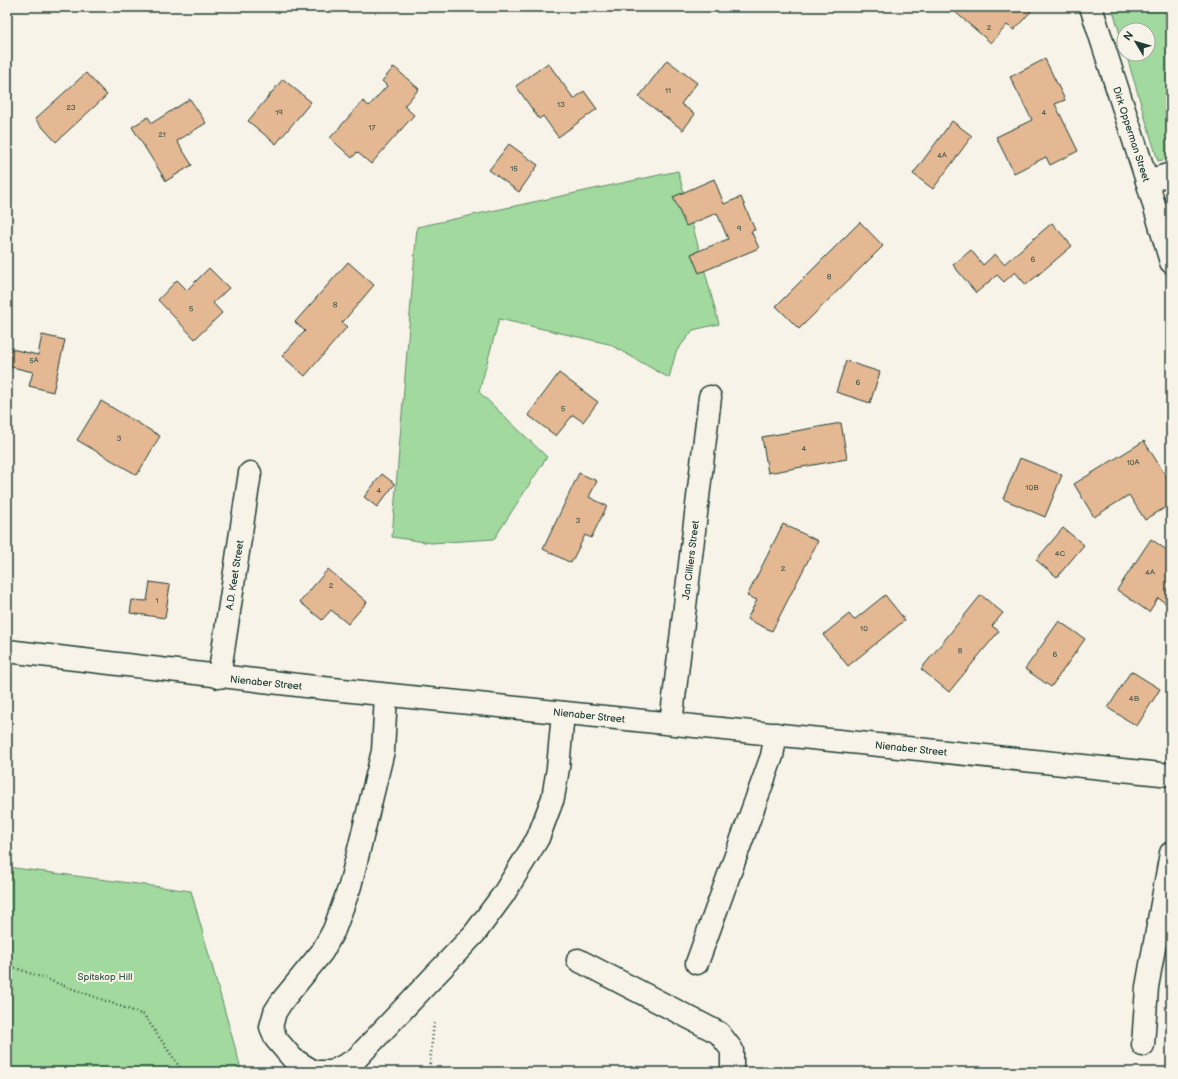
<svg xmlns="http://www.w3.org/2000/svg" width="1178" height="1079" viewBox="0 0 1178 1079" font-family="'Balsamiq Sans',sans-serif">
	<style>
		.green { fill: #a2d99e; stroke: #608b69 }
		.building { fill: #e3b893; stroke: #1f3d34 }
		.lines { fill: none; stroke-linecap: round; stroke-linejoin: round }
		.minor-casing { stroke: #1f3d34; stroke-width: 25 }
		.path { stroke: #1f3d34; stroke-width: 2.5; stroke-dasharray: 1 3; stroke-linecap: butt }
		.minor { stroke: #f7f3e8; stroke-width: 22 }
		.labels { text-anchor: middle; stroke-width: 4; stroke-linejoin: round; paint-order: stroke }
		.number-label { font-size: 8px; fill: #505c4c }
		.street-label { font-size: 10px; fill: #1f3d34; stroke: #f7f3e8 }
		.park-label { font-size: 10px; fill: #395c49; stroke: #f7f3e8 }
	</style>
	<rect width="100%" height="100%" fill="#f7f3e8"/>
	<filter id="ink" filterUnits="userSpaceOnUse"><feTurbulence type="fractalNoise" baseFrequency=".025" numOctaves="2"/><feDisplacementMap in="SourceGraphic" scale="8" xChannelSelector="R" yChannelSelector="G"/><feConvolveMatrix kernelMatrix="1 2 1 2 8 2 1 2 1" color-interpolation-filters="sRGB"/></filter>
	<g filter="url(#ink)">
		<!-- green -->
		<g class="green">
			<path d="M1112 7H1171V158L1158 161 1126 54H1148V30H1124V48Z"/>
			<path d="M678 171 719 324 693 330 676 352 669 378 609 344 499 319 479 392 547 457 494 539 431 543 392 537 417 227Z"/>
			<path d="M7 867 191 891 242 1072H7Z"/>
		</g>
		<!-- building -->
		<g class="building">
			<path d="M957 7H1033L1034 8 1014 30 1007 25 991 43 954 11Z"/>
			<path d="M1045 59 1065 100 1055 104 1078 151 1050 165 1046 157 1014 173 996 137 1032 120 1010 77Z"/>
			<path d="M667 60 697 83 681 104 695 114 683 130 639 97Z"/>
			<path d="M548 63 574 99 584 91 597 109 558 137 543 116 539 119 516 86Z"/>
			<path d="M394 67 419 89 404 106 414 115 371 164 357 152 352 158 330 138 363 101 369 106 387 86 382 81Z"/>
			<path d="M86 73 107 95 56 142 35 119Z"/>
			<path d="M283 79 311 102 276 144 248 121Z"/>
			<path d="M190 99 206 123 177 141 192 165 166 181 132 127 148 117 152 123Z"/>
			<path d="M952 121 972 136 933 189 913 174Z"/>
			<path d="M509 144 538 165 519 192 489 170Z"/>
			<path d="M714 179 724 204 741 197 755 230 751 231 759 248 699 273 691 254 728 239 717 213 686 226 673 197Z"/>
			<path d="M860 222 883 246 799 329 776 306Z"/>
			<path d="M1052 223 1072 246 1026 285 1015 272 1004 282 997 275 976 293 953 265 971 250 983 265 995 254 1004 264Z"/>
			<path d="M348 262 374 285 342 323 347 327 305 376 282 356 305 331 295 322Z"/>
			<path d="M209 268 229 288 213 303 222 313 195 339 158 300 177 280 187 290Z"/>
			<path d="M42 335 65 340 53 392 29 386 33 372 7 366V348L38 355Z"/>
			<path d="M846 361 880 372 870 403 836 392Z"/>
			<path d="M559 373 598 402 583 422 573 415 556 436 528 415Z"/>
			<path d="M101 401 160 436 137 475 77 440Z"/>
			<path d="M841 423 847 459 768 473 762 437Z"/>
			<path d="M1144 441 1171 484V504L1145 520 1129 495 1094 517 1074 484Z"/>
			<path d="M1020 458 1062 475 1045 517 1003 499Z"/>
			<path d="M579 473 597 481 589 497 607 506 591 538 585 535 571 563 543 549Z"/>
			<path d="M382 474 395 484 377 507 364 497Z"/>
			<path d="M783 524 818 541 772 631 747 619 757 600 747 596Z"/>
			<path d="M1063 528 1084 545 1057 577 1036 560Z"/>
			<path d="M1151 539 1171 553V605L1170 606 1158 598 1149 612 1117 590Z"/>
			<path d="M328 569 367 602 348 624 331 610 322 620 300 602Z"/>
			<path d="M150 582 170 585 165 618 130 613 132 600 147 601Z"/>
			<path d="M885 595 905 620 848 666 823 635 849 614 854 620Z"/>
			<path d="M981 595 1003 613 992 626 999 631 949 692 921 669Z"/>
			<path d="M1059 621 1085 639 1051 687 1025 669Z"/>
			<path d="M1131 671 1160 689 1137 726 1108 708Z"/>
		</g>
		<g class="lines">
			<defs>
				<g id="minor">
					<path d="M1091 7 1147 181 1171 262"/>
					<path d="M1147 181 1171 174"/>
					<path d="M7 651 323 688 1171 775"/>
					<path d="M219 677 250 473"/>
					<path d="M671 723 710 397"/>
					<path d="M578 960 719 1033 732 1050V1072"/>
					<path d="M697 963 772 756 776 734"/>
					<path d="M1143 1045 1147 987 1171 853"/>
					<path d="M327 1072H314L293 1059 276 1039 271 1027 275 1012 282 1001 322 952 334 930 350 886 383 751 386 695"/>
					<path d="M332 1072 355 1060 475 933 503 895 538 838 553 798 558 768 563 713"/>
				</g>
			</defs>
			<!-- minor casing -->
			<use href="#minor" class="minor-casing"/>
			<!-- path -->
			<g class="path">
				<path d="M7 967 16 968 144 1015 183 1072"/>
				<path d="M429 1072 434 1023"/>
			</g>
			<!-- minor -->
			<use href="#minor" class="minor"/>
		</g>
	</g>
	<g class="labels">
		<!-- number labels -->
		<g class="number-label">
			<text x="989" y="30">2</text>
			<text x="668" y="93">11</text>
			<text x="561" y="107">13</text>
			<text x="71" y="110">23</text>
			<text x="279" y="115">19</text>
			<text x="1044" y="115">4</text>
			<text x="372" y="130">17</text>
			<text x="162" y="137">21</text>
			<text x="942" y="158">4A</text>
			<text x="514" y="171">15</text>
			<text x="739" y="231">9</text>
			<text x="1033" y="262">6</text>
			<text x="829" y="279">8</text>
			<text x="335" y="307">8</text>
			<text x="191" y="311">5</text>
			<text x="34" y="363">5A</text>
			<text x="858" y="385">6</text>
			<text x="563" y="411">5</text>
			<text x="119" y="441">3</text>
			<text x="804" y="451">4</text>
			<text x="1133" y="465">10A</text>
			<text x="1032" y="490">10B</text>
			<text x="379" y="493">4</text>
			<text x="578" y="523">3</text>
			<text x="1060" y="556">4C</text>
			<text x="783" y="571">2</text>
			<text x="1150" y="575">4A</text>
			<text x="331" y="588">2</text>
			<text x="157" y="603">1</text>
			<text x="864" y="631">10</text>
			<text x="960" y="653">8</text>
			<text x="1055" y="657">6</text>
			<text x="1134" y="701">4B</text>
		</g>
		<!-- street labels -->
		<g class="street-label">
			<text transform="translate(1132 134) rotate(72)" y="4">Dirk Opperman Street</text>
			<text transform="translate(690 560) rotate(-83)" y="4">Jan Cilliers Street</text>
			<text transform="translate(234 575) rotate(-81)" y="4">A.D. Keet Street</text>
			<text transform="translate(266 682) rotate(6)" y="4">Nienaber Street</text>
			<text transform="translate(589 715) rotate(6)" y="4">Nienaber Street</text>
			<text transform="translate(911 748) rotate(6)" y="4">Nienaber Street</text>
		</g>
		<!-- park labels -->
		<g class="park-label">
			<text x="105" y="980">Spitskop Hill</text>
		</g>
	</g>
	<!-- margin -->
	<rect width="1178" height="1079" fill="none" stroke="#f7f3e8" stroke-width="24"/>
	<rect x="12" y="12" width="1154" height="1055" fill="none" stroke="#1f3d34" stroke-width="1.5" filter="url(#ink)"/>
	<!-- north arrow -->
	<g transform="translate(1136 42) rotate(308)"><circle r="19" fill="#f7f3e8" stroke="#a1aaa0"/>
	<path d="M0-3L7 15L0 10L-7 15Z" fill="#1f3d34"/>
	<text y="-6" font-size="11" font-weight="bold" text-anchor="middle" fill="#1f3d34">N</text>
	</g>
</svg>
